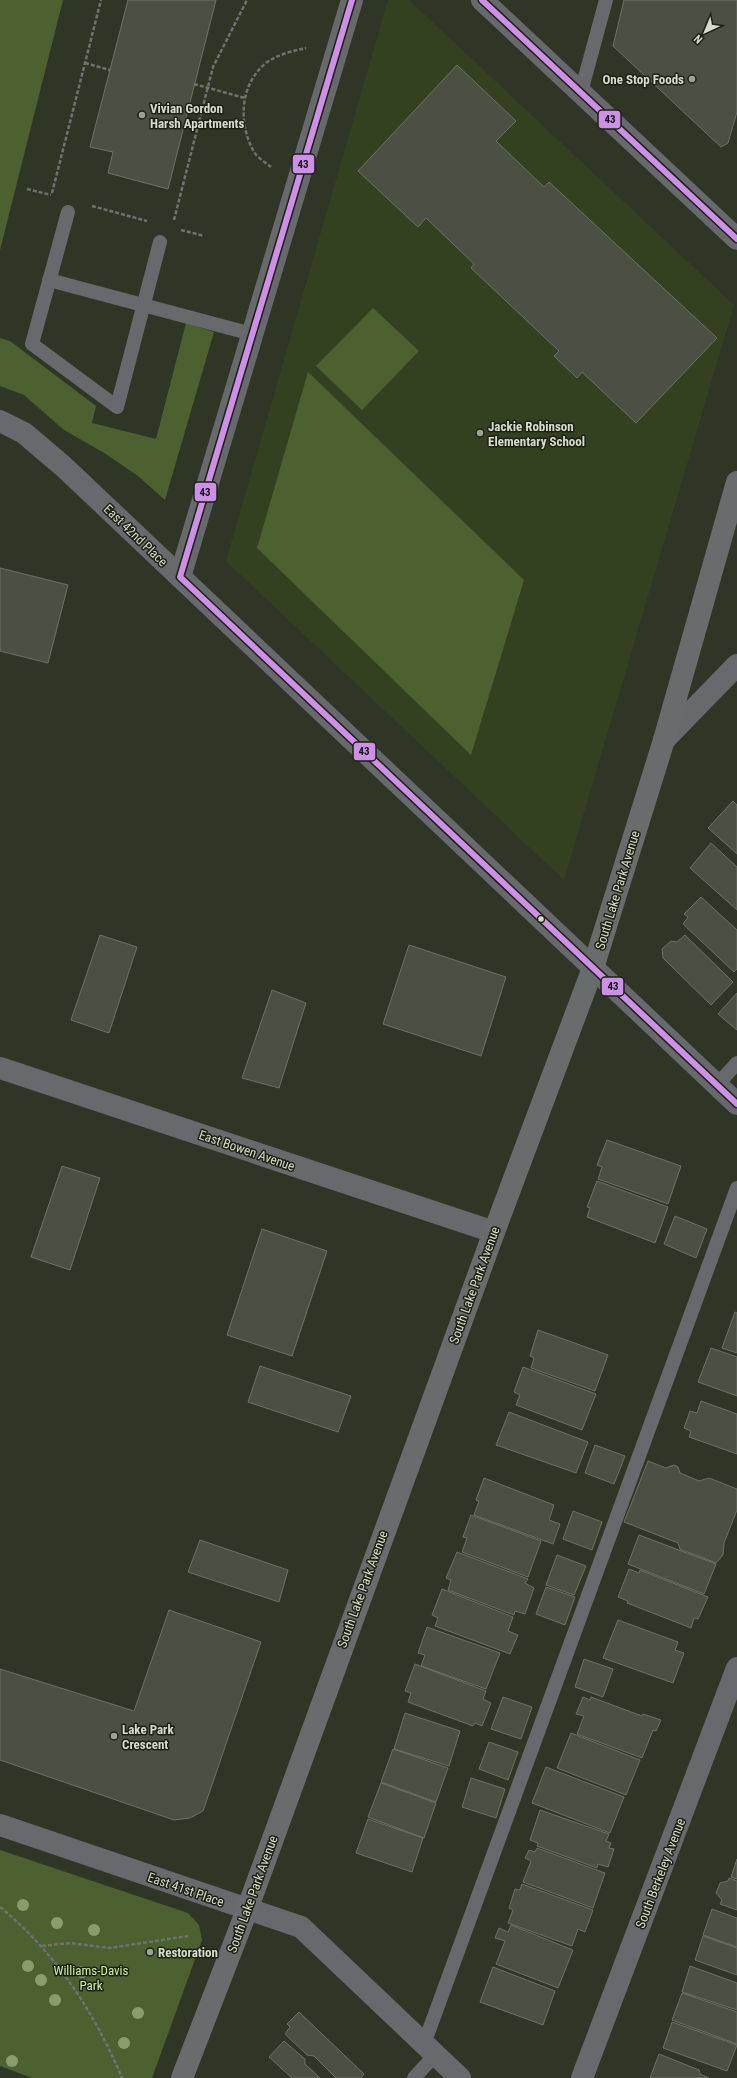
<svg xmlns="http://www.w3.org/2000/svg" width="737" height="2078" viewBox="0 0 737 2078" font-family="'Roboto Condensed',sans-serif">
	<style>
		.built { fill: #344121 }
		.green { fill: #4d6030 }
		.building { fill: #4b5043; stroke: #6c7265 }
		.lines { fill: none; stroke-linecap: round; stroke-linejoin: round }
		.path { stroke: #6f7172; stroke-width: 2.5; stroke-dasharray: 4 2; stroke-linecap: butt }
		.lane { stroke: #67696c; stroke-width: 14 }
		.street { stroke: #67696c; stroke-width: 22 }
		.secondary { stroke: #696c6d; stroke-width: 22 }
		.bus-1-casing { stroke: #1c2114; stroke-width: 9 }
		.bus-1 { stroke: #ce8fe9; stroke-width: 6 }
		.tree { fill: #889d6a }
		.poi-dot { fill: #9ca392; stroke: #1c2114; stroke-width: 1.5 }
		.bus-dot { fill: #d6ddcc; stroke: #1c2114; stroke-width: 1.5 }
		.labels { text-anchor: middle; stroke-width: 3; stroke-linejoin: round; paint-order: stroke }
		.poi-label { font-size: 13px; font-weight: bold; fill: #d6ddcc; stroke: #1c2114; text-anchor: start }
		.street-label { font-size: 13px; fill: #d6ddcc; stroke: #1c2114 }
		.park-label { font-size: 13px; fill: #d0f2a1; stroke: #1c2114 }
		.line-badge { stroke: #1c2114; stroke-width: 1.5 }
		.pale-badge-label { font-size: 11px; text-anchor: middle; font-weight: bold; fill: #111 }
	</style>
	<rect width="100%" height="100%" fill="#303626"/>
	<!-- built -->
	<path class="built" d="M388 0H409L734 305 564 880 226 561Z"/>
	<!-- green -->
	<g class="green">
		<path d="M0 0H63L0 250Z"/>
		<path d="M373 308 419 351 362 410 316 366Z"/>
		<path d="M186 323 214 332 165 500 138 476 106 454 64 430 24 395 0 386V338L10 341 96 406 92 423 156 439Z"/>
		<path d="M308 372 524 580 471 755 257 548Z"/>
		<path d="M0 1850 188 1913 199 1925 202 1940 152 2078H32L0 2066Z"/>
	</g>
	<!-- building -->
	<g class="building">
		<path d="M128 0H216L168 189 108 173 113 152 90 147Z"/>
		<path d="M624 0H737V112L728 143 721 147 613 46Z"/>
		<path d="M457 65 516 121 496 141 544 187 549 182 717 338 636 423 582 372 577 378 554 356 559 351 471 268 474 264 426 218 418 227 358 171Z"/>
		<path d="M0 568 68 585 48 663 0 651Z"/>
		<path d="M733 801 737 805V854L708 828Z"/>
		<path d="M711 843 737 867V910L690 868Z"/>
		<path d="M701 897 737 930V969L734 972 683 924 688 917 684 914Z"/>
		<path d="M100 935 137 947 109 1033 71 1020Z"/>
		<path d="M685 935 733 982 711 1005 663 958 662 949 671 941 677 942Z"/>
		<path d="M409 945 506 977 481 1056 383 1024Z"/>
		<path d="M272 990 306 1003 279 1088 242 1078Z"/>
		<path d="M737 993V1030L718 1014Z"/>
		<path d="M607 1140 681 1166 668 1204 598 1179 602 1167 597 1165Z"/>
		<path d="M62 1166 100 1178 70 1270 31 1257Z"/>
		<path d="M597 1181 668 1207 655 1243 587 1217 590 1208 587 1207Z"/>
		<path d="M675 1216 707 1229 696 1258 664 1244Z"/>
		<path d="M262 1229 327 1251 292 1356 227 1335Z"/>
		<path d="M735 1312 737 1313V1353L722 1348Z"/>
		<path d="M538 1330 608 1355 595 1391 531 1368 534 1358 530 1356Z"/>
		<path d="M711 1348 737 1357V1396L698 1382Z"/>
		<path d="M260 1366 351 1396 338 1432 248 1402Z"/>
		<path d="M523 1367 596 1394 582 1430 516 1405 520 1395 514 1392Z"/>
		<path d="M701 1401 737 1414V1454L689 1437 691 1431 684 1428 690 1411 697 1413Z"/>
		<path d="M509 1412 588 1442 576 1473 496 1445Z"/>
		<path d="M595 1445 625 1456 614 1484 585 1473Z"/>
		<path d="M648 1461 666 1468 674 1465 678 1467 680 1473 699 1481 709 1478 737 1489V1510L724 1543 723 1555 716 1563 680 1549 678 1543 624 1522Z"/>
		<path d="M484 1478 554 1505 549 1520 560 1524 553 1544 474 1515 479 1501 476 1500Z"/>
		<path d="M573 1511 602 1522 592 1550 563 1539Z"/>
		<path d="M471 1515 541 1541 528 1577 462 1552 467 1538 463 1537Z"/>
		<path d="M639 1535 716 1564 704 1594 628 1564Z"/>
		<path d="M200 1540 288 1570 279 1602 188 1572Z"/>
		<path d="M457 1552 528 1579 525 1583 534 1588 525 1614 515 1611 514 1615 448 1590 451 1580 446 1578Z"/>
		<path d="M557 1555 586 1566 574 1595 546 1585Z"/>
		<path d="M629 1569 639 1573 640 1570 708 1597 698 1619 694 1618 691 1628 627 1603 628 1601 618 1597Z"/>
		<path d="M546 1587 575 1597 565 1625 536 1614Z"/>
		<path d="M442 1589 513 1617 508 1631 518 1635 510 1654 435 1626 438 1618 432 1615Z"/>
		<path d="M169 1610 261 1642 203 1811 190 1818 174 1820 0 1760V1669L134 1711Z"/>
		<path d="M618 1620 678 1642 675 1650 684 1653 673 1683 603 1658Z"/>
		<path d="M427 1627 500 1653 486 1689 421 1666 425 1655 418 1653Z"/>
		<path d="M584 1659 613 1669 603 1697 575 1687Z"/>
		<path d="M415 1664 486 1691 483 1699 491 1703 482 1726 475 1723 473 1726 408 1702 411 1693 405 1691Z"/>
		<path d="M503 1697 532 1707 521 1739 491 1729Z"/>
		<path d="M583 1697 590 1700 591 1697 642 1716 643 1714 661 1720 656 1731 653 1730 642 1758 577 1734 584 1716 576 1714Z"/>
		<path d="M405 1713 460 1731 449 1766 394 1749Z"/>
		<path d="M571 1733 640 1760 626 1795 557 1768Z"/>
		<path d="M489 1742 518 1752 508 1780 479 1769Z"/>
		<path d="M393 1749 448 1768 436 1802 381 1782Z"/>
		<path d="M546 1767 624 1797 610 1833 532 1803Z"/>
		<path d="M471 1778 505 1789 496 1818 462 1807Z"/>
		<path d="M381 1783 436 1803 424 1838 368 1817Z"/>
		<path d="M540 1810 609 1834 606 1841 611 1843 609 1848 614 1849 608 1867 598 1864 597 1868 537 1846 538 1843 530 1840Z"/>
		<path d="M368 1819 423 1838 412 1872 356 1853Z"/>
		<path d="M537 1848 605 1873 593 1908 523 1882 531 1861 525 1858 529 1850 535 1852Z"/>
		<path d="M737 1859V1879L731 1877Z"/>
		<path d="M729 1878 737 1881V1910L720 1904 722 1900 716 1893 720 1883 728 1881Z"/>
		<path d="M522 1884 593 1910 585 1932 578 1929 572 1946 508 1923 513 1910 509 1908 515 1889 520 1890Z"/>
		<path d="M712 1909 737 1918V1947L703 1935Z"/>
		<path d="M511 1925 573 1950 558 1988 496 1964 505 1941 495 1938 499 1928 508 1932Z"/>
		<path d="M703 1936 737 1948V1975L695 1960Z"/>
		<path d="M690 1966 737 1983V2010L682 1992Z"/>
		<path d="M493 1967 555 1991 543 2025 480 2002Z"/>
		<path d="M682 1993 737 2012V2044L672 2020Z"/>
		<path d="M299 2012 364 2074 361 2078H336L314 2056 307 2055 285 2034 290 2027 287 2024Z"/>
		<path d="M672 2022 737 2045 727 2071 663 2048Z"/>
		<path d="M284 2041 305 2059V2064L320 2078H292L269 2057Z"/>
		<path d="M659 2054 699 2070 700 2074 709 2078H650Z"/>
	</g>
	<g class="lines">
		<!-- path -->
		<g class="path">
			<path d="M85 63 110 70"/>
			<path d="M194 84 245 98"/>
			<path d="M271 167C265 162 256 157 253 150 238 122 240 84 266 63 278 54 293 51 306 48"/>
			<path d="M27 189 51 195"/>
			<path d="M52 193 101 0"/>
			<path d="M92 206 147 221"/>
			<path d="M174 220 213 67 247 0"/>
			<path d="M181 230 204 236"/>
			<path d="M0 1907C55 1952 95 2013 122 2078"/>
			<path d="M42 1946 70 1943 110 1948 188 1936"/>
		</g>
		<!-- lane -->
		<g class="lane">
			<path d="M581 92 606 0"/>
			<path d="M68 212 32 344 117 407 160 242"/>
			<path d="M49 280 252 334"/>
			<path d="M717 1085 737 1063"/>
			<path d="M424 2044 737 1188"/>
			<path d="M414 2078 435 2055"/>
		</g>
		<!-- street -->
		<g class="street">
			<path d="M482 0 737 239"/>
			<path d="M0 421 24 433 64 467 737 1104"/>
			<path d="M180 577 352 0"/>
			<path d="M664 740 737 665"/>
			<path d="M0 1068 494 1232"/>
			<path d="M0 1825 301 1927 460 2078"/>
			<path d="M582 2078 737 1668"/>
		</g>
		<!-- secondary -->
		<path class="secondary" d="M182 2078 247 1910 494 1232 593 968 664 740 737 482"/>
		<defs>
			<g id="bus-1">
				<path d="M352 0 180 577 737 1104"/>
				<path d="M482 0 737 239"/>
			</g>
		</defs>
		<!-- bus-1 casing -->
		<use href="#bus-1" class="bus-1-casing"/>
		<!-- bus-1 -->
		<use href="#bus-1" class="bus-1"/>
	</g>
	<!-- trees -->
	<g class="tree">
		<circle cx="23" cy="1905" r="6"/>
		<circle cx="57" cy="1923" r="6"/>
		<circle cx="94" cy="1930" r="6"/>
		<circle cx="28" cy="1966" r="6"/>
		<circle cx="82" cy="1972" r="6"/>
		<circle cx="41" cy="1980" r="6"/>
		<circle cx="55" cy="2000" r="6"/>
		<circle cx="138" cy="2013" r="6"/>
		<circle cx="124" cy="2043" r="6"/>
		<circle cx="12" cy="2061" r="6"/>
	</g>
	<!-- markers -->
	<g class="poi-dot">
		<circle cx="692" cy="79" r="4"/>
		<circle cx="142" cy="115" r="4"/>
		<circle cx="480" cy="433" r="4"/>
		<circle cx="114" cy="1736" r="4"/>
		<circle cx="150" cy="1952" r="4"/>
	</g>
	<circle class="bus-dot" cx="541" cy="919" r="3.5"/>
	<g class="labels">
		<!-- poi labels -->
		<g class="poi-label">
			<text x="684" y="84" text-anchor="end">One Stop Foods</text>
			<text x="150" y="113">Vivian Gordon<tspan x="150" dy="15">Harsh Apartments</tspan></text>
			<text x="488" y="431">Jackie Robinson<tspan x="488" dy="15">Elementary School</tspan></text>
			<text x="122" y="1734">Lake Park<tspan x="122" dy="15">Crescent</tspan></text>
			<text x="158" y="1957">Restoration</text>
		</g>
		<!-- street labels -->
		<g class="street-label">
			<text transform="translate(136 535) rotate(44)" y="5">East 42nd Place</text>
			<text transform="translate(617 890) rotate(-73)" y="5">South Lake Park Avenue</text>
			<text transform="translate(247 1150) rotate(19)" y="5">East Bowen Avenue</text>
			<text transform="translate(474 1285) rotate(-70)" y="5">South Lake Park Avenue</text>
			<text transform="translate(362 1589) rotate(-70)" y="5">South Lake Park Avenue</text>
			<text transform="translate(660 1873) rotate(-69)" y="5">South Berkeley Avenue</text>
			<text transform="translate(186 1889) rotate(19)" y="5">East 41st Place</text>
			<text transform="translate(252 1894) rotate(-70)" y="5">South Lake Park Avenue</text>
		</g>
		<!-- park labels -->
		<g class="park-label">
			<text x="91" y="1975">Williams-Davis<tspan x="91" dy="15">Park</tspan></text>
		</g>
	</g>
	<g class="line-badge">
		<rect x="598" y="110" width="23" height="19" rx="4" fill="#ce8fe9"/>
		<rect x="292" y="154" width="23" height="20" rx="4" fill="#ce8fe9"/>
		<rect x="194" y="482" width="23" height="20" rx="4" fill="#ce8fe9"/>
		<rect x="353" y="742" width="23" height="19" rx="4" fill="#ce8fe9"/>
		<rect x="601" y="977" width="23" height="19" rx="4" fill="#ce8fe9"/>
	</g>
	<g class="pale-badge-label">
		<text x="610" y="123">43</text>
		<text x="303" y="168">43</text>
		<text x="205" y="496">43</text>
		<text x="364" y="755">43</text>
		<text x="613" y="990">43</text>
	</g>
	<!-- north arrow -->
	<g transform="translate(705 32) rotate(224)" stroke="#1c2114" stroke-width="3" paint-order="stroke">
	<path d="M0-3L7 15L0 10L-7 15Z" fill="#d6ddcc"/>
	<text y="-6" font-size="11" font-weight="bold" text-anchor="middle" fill="#d6ddcc">N</text>
	</g>
</svg>
